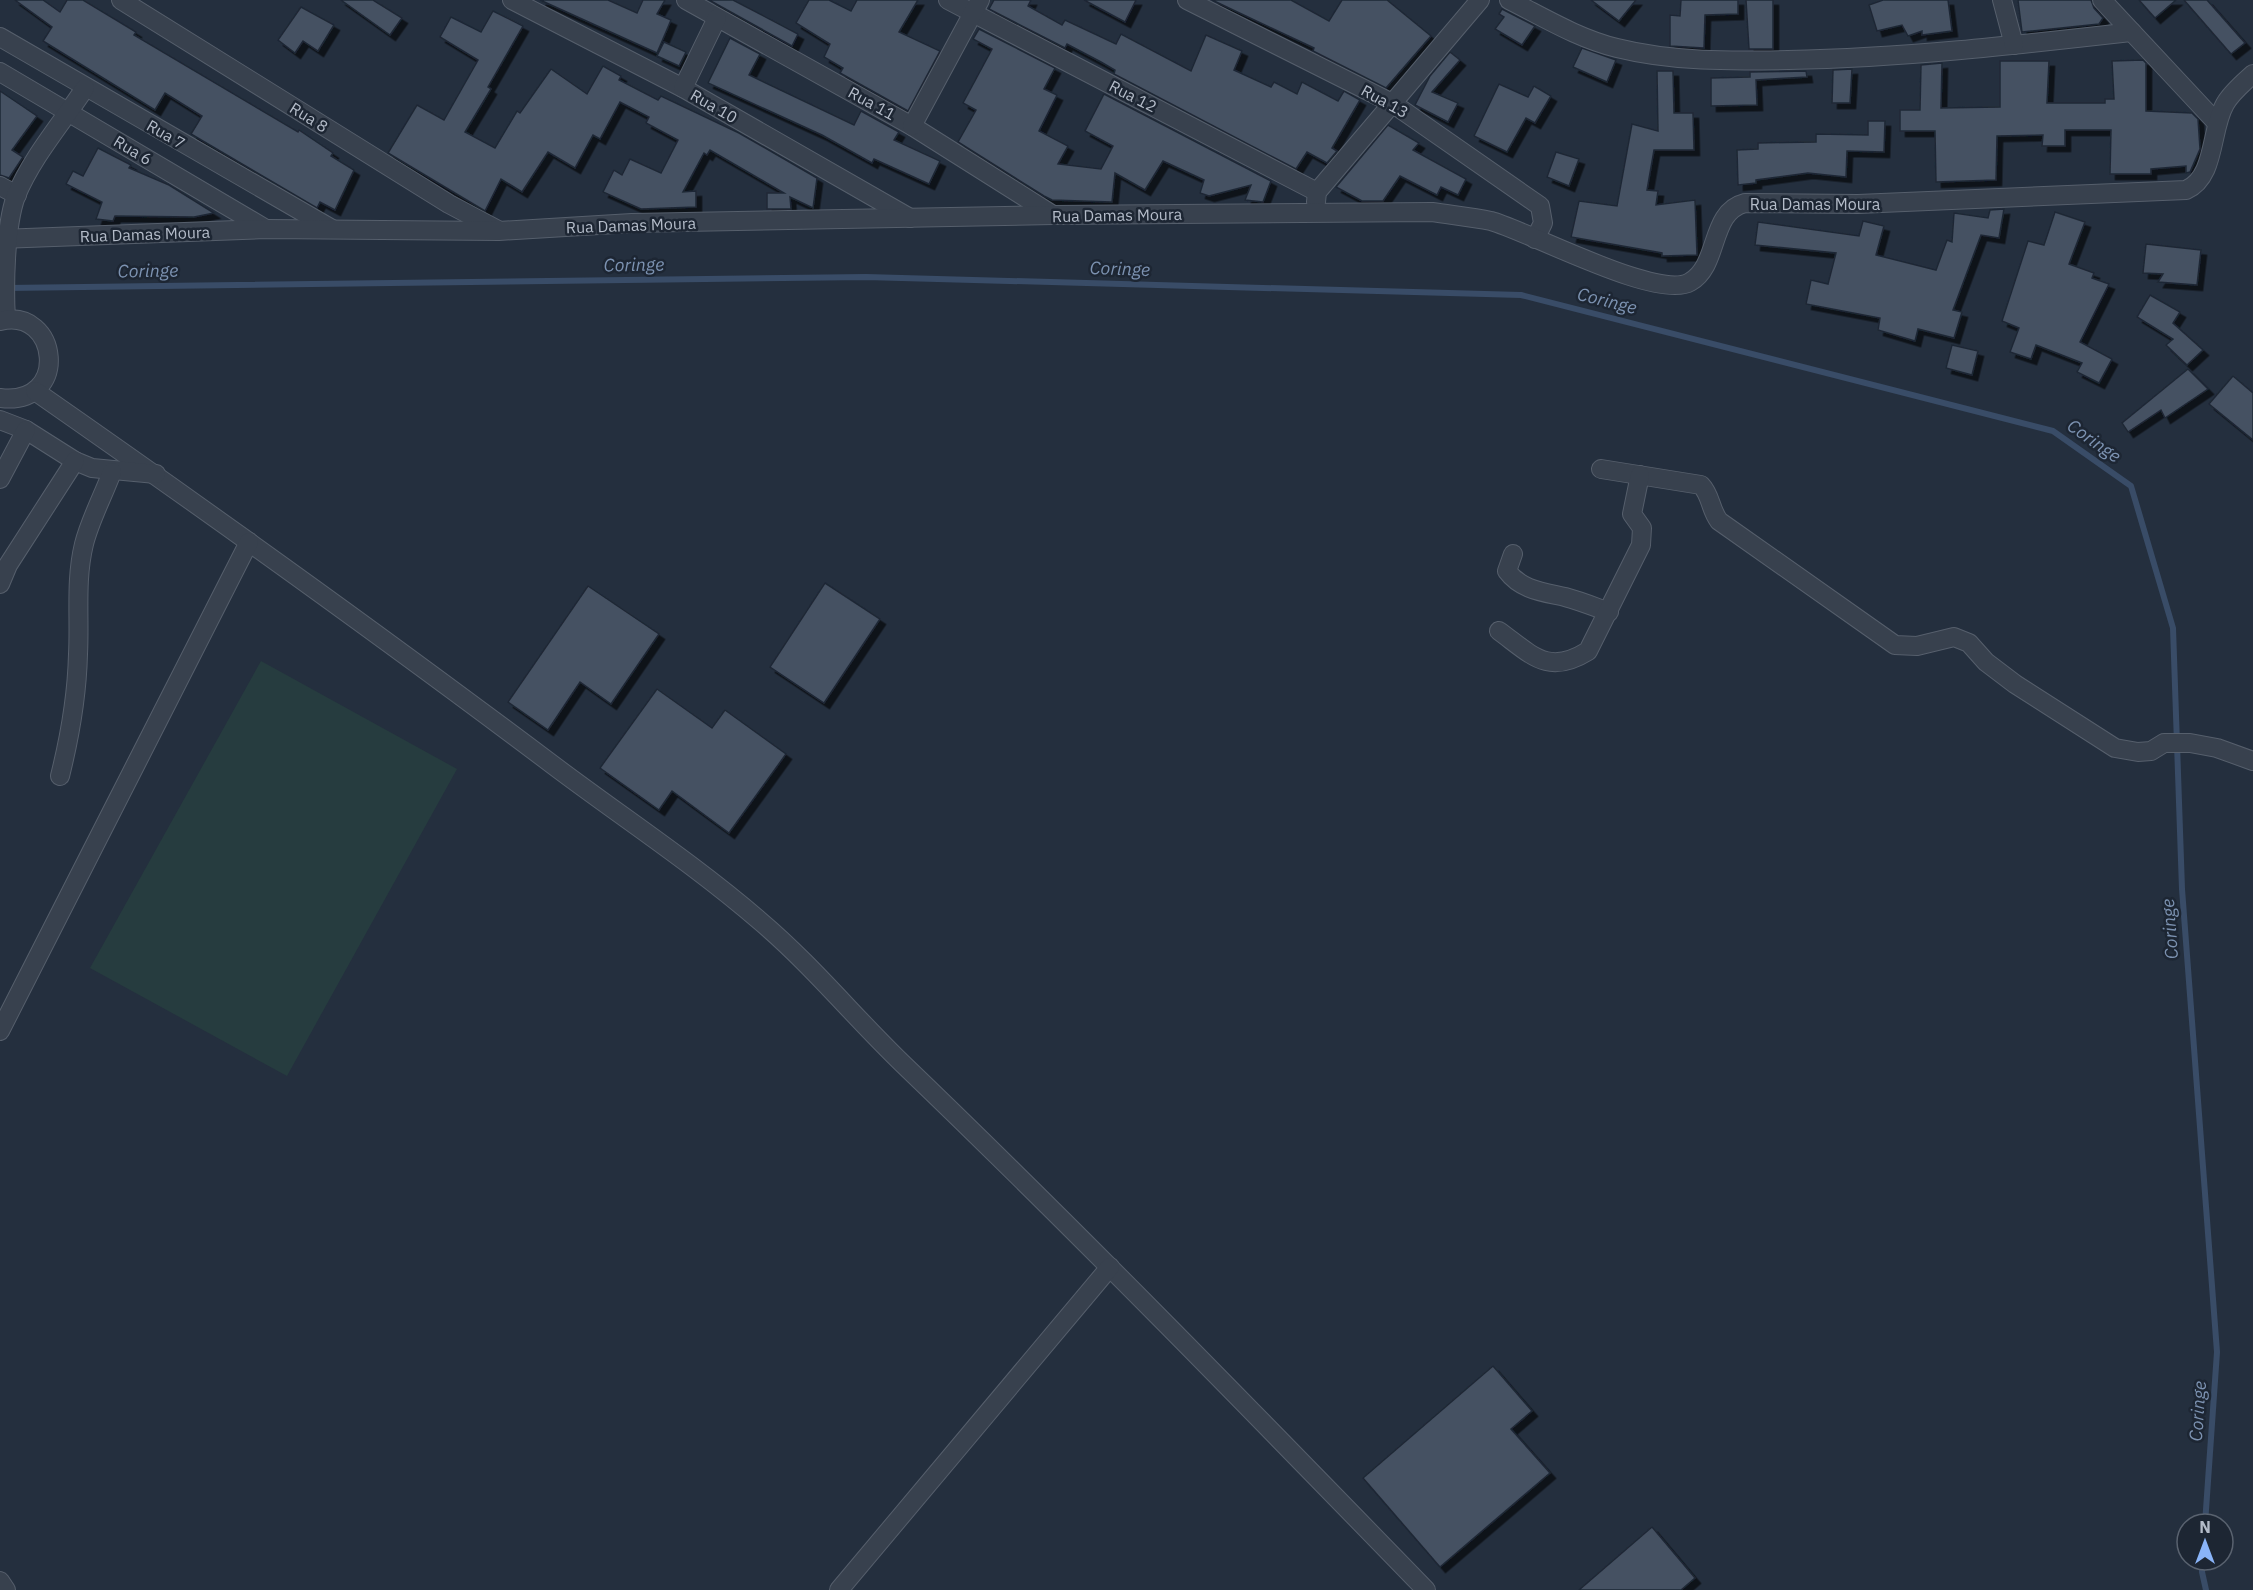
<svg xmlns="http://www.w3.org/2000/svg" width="2253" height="1590" viewBox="0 0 2253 1590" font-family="'IBM Plex Sans',sans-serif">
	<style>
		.green { fill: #263c3f }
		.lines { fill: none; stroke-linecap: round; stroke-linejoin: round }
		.stream { stroke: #394c67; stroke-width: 6 }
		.building { fill: #455162; stroke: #1f2835; stroke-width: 1.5; filter: url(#shadow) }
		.minor-casing { stroke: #565f6c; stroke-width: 20 }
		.minor { stroke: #38414e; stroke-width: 18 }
		.labels { text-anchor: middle; stroke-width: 5; stroke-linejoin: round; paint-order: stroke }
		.street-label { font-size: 16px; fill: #b4bcc9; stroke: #1d2633 }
		.water-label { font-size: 18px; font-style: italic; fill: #7c92b1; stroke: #1d2633 }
	</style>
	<defs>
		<filter id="shadow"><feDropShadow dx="5.5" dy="5.5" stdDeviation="0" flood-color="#0009"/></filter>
	</defs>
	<rect width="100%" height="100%" fill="#242f3e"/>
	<!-- green -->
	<path class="green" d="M261 661 457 769 287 1076 90 968Z"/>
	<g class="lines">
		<!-- stream -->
		<g class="stream">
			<path d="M6 288 866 277 1521 295 2053 431 2131 486 2173 628 2182 889 2217 1352 2205 1524"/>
			<path d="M2203 1560 2202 1572 2206 1590"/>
		</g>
	</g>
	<!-- building -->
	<g class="building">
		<path d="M15 0H43L60 12 67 0H83L136 32 134 35 298 132 299 130 333 153 331 156 354 170 335 210 320 202 317 208 191 134 202 116 165 93 155 110 43 41 52 27Z"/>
		<path d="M341 0H373L402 18 390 35Z"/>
		<path d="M540 0H608L637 13 643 0H665L657 14 671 20 657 53Z"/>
		<path d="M709 0H733L798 34 792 46Z"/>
		<path d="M809 0H829L851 11 857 0H918L899 32 940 51 908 111 840 73 843 68 824 57 830 44 796 23Z"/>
		<path d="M994 0H1031L1028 6 1062 25 1065 20 1116 44 1121 34 1191 71 1206 35 1242 51 1234 70 1271 87 1274 82 1297 94 1302 82 1338 101 1344 91 1360 100 1332 148 1337 151 1327 163 1307 152 1296 169 1114 74 1115 70 1101 62 1067 44 1065 48 989 9Z"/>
		<path d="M1084 0H1136L1125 22Z"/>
		<path d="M1212 0H1291L1329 21 1342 0H1387L1431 36 1386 88 1313 51 1314 48Z"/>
		<path d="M1591 0H1636L1619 21Z"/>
		<path d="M1681 0H1738V14L1705 15 1704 48 1670 46V15L1680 16Z"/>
		<path d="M1746 0H1773V49H1749Z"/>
		<path d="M1883 0H1948L1952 31 1922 35V31L1908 36 1902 25 1877 31 1869 5Z"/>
		<path d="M2018 0H2091L2094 8 2103 18 2099 24 2022 32Z"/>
		<path d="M2139 0H2176L2155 18Z"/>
		<path d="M2184 0H2207L2245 43 2231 54Z"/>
		<path d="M301 7 334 25 318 51 303 41 295 53 278 40Z"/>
		<path d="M1502 9 1535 26 1522 45 1495 29 1504 17 1499 14Z"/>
		<path d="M493 11 523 26 488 87 491 89 465 132 495 148 517 111 520 113 551 69 587 94 603 66 621 76 619 80 658 100 661 96 739 133 817 178 813 208 790 197 791 209H767V193H784L710 150 707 155 704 153 683 192 696 191V207L641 209 603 192 614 170 622 175 630 159 661 173 678 140 646 123 649 117 620 102 600 139 593 135 575 168 548 152 522 192 501 179 485 211 388 153 417 105 444 120 478 60 440 37 451 17 481 32Z"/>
		<path d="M979 29 1055 68 1044 89 1057 95 1039 131 1068 146 1058 164 1101 169 1113 146 1085 131 1104 94 1271 181 1263 202 1245 200 1251 185 1209 196 1200 193 1204 180 1163 161 1145 190 1115 173 1112 202 1052 200 1044 196 958 142 976 110 963 103 992 49 973 39Z"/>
		<path d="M730 38 760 54 749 75 854 125 861 111 899 132 894 140 940 161 929 184 874 159 872 163 822 135 708 83Z"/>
		<path d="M664 42 686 52 679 66 657 56Z"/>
		<path d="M1582 48 1616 60 1607 82 1573 67Z"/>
		<path d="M1450 52 1460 60 1432 92 1458 103 1448 122 1415 105 1430 76Z"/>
		<path d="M2143 60 2146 63V111L2192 113 2198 119 2200 149 2190 172 2186 173V166L2151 169V174H2110L2111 130H2065V146H2042L2043 135 1997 136 1996 180 1936 182 1935 131H1900V110H1920L1921 65 1942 63 1941 108 2000 107V61H2049L2047 103H2105V99H2114L2112 61Z"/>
		<path d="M1852 69 1850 103H1832L1833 70Z"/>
		<path d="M1657 71H1673L1674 113H1693L1694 150H1654L1647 190 1658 191 1656 205 1695 200 1697 255 1662 256V253L1571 237 1579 201 1617 206 1632 124 1658 131Z"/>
		<path d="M1806 71 1807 77 1756 80 1757 105 1711 106V78L1750 77V72Z"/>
		<path d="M1499 84 1528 97 1534 86 1551 96 1535 123 1526 118 1507 152 1474 136Z"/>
		<path d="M0 91 37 116 12 150 23 157 9 178 0 175Z"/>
		<path d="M1868 121H1885L1884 152 1847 151 1846 177 1808 173 1756 180V183L1738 185 1737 150 1758 149V143L1816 142V134L1868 135Z"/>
		<path d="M1388 125 1419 143 1413 150 1466 179 1458 195 1441 187 1437 195 1400 176 1383 201H1362L1336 187Z"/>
		<path d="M98 148 131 165 129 168 169 185 214 213 194 217 115 216 113 221 96 219 102 202 66 184 73 171 83 176Z"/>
		<path d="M1556 152 1579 159 1569 186 1547 177Z"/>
		<path d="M2004 209 1999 238 1981 235 1953 310 1962 312 1954 338 1918 329 1915 341 1878 330 1880 318 1806 304 1811 280 1828 284 1836 253 1755 245 1758 222 1859 236 1863 221 1884 226 1876 255 1936 270 1947 240 1952 242 1954 213 1988 218 1990 210Z"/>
		<path d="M2055 212 2085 222 2069 264 2094 273 2092 278 2109 284 2080 342 2112 359 2099 383 2077 372 2082 363 2036 345 2031 359 2010 352 2019 328 2002 321 2028 241 2044 245Z"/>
		<path d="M2146 244 2201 250 2197 285 2158 282 2163 274 2143 273Z"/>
		<path d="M2150 295 2180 312 2173 323 2203 350 2187 365 2166 345 2173 339 2137 317Z"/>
		<path d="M1952 345 1978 351 1972 375 1946 368Z"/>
		<path d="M2188 369 2208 389 2165 418 2161 410 2128 432 2122 423Z"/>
		<path d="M2233 376 2253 393V440L2209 404Z"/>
		<path d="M825 583 880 619 824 703 770 667Z"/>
		<path d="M588 586 659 634 611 704 580 682 548 730 508 702Z"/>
		<path d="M657 689 712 728 725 710 786 754 729 833 672 791 659 810 600 768Z"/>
		<path d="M1493 1366 1532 1411 1511 1429 1550 1473 1440 1567 1363 1478Z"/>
		<path d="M1652 1527 1695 1578 1681 1590H1579Z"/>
	</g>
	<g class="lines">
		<defs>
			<g id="minor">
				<path d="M121 0 449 204 498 230"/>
				<path d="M512 0 683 88 910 218"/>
				<path d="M686 0 912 126 1053 215"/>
				<path d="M948 0 1317 192"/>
				<path d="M1187 0 1392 103 1540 206 1543 223 1535 239"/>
				<path d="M1509 0C1543 17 1579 39 1617 48 1673 62 1730 61 1788 60 1903 58 2017 45 2132 32"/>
				<path d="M2002 0 2014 45"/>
				<path d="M2102 0 2216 122"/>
				<path d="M0 37 332 229"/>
				<path d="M0 72 266 229"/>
				<path d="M683 88 717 18"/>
				<path d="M912 126 980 0"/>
				<path d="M0 186 17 195"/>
				<path d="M1316 202 1317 192 1480 0"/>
				<path d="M0 239 266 229 499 231 632 223 1053 215 1432 212C1451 215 1472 217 1491 221 1528 231 1658 301 1690 282 1720 265 1709 212 1745 203L1858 204 2186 190C2216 177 2210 130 2225 104 2231 93 2243 83 2253 74"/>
				<path d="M6 319C4 287 5 226 16 196 32 157 62 123 85 88"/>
				<path d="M0 321C59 306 71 407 0 398"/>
				<path d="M35 391C210 513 383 637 553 765 622 817 694 864 760 921 811 964 855 1018 904 1065 1082 1236 1254 1413 1426 1590"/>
				<path d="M0 420 26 430 75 461 92 468 156 474"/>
				<path d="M1601 469 1701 485C1711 495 1710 509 1719 521L1895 645 1917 646 1954 637 1969 643 1986 662 2015 684 2115 748 2138 752 2151 751 2164 743H2190L2217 748 2253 761"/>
				<path d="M0 479 26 430"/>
				<path d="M1513 554 1507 571C1521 590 1543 592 1565 597 1580 601 1595 607 1609 612"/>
				<path d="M0 584 8 565 75 461"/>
				<path d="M1499 631C1532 655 1548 676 1588 651L1641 545 1642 528 1632 514 1640 475"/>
				<path d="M60 776C70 736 77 695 78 654 80 617 75 581 84 544 90 520 103 496 112 472"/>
				<path d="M0 1031 249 542"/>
				<path d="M0 1581 6 1590"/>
				<path d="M839 1590 1110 1267"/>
			</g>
		</defs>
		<!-- minor casing -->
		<use href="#minor" class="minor-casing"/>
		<!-- minor -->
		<use href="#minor" class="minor"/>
	</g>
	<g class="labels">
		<!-- street labels -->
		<g class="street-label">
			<text transform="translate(1133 96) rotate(27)" y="6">Rua 12</text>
			<text transform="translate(1385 101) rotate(29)" y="6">Rua 13</text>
			<text transform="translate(872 103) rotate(29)" y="6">Rua 11</text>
			<text transform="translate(714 106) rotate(30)" y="6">Rua 10</text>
			<text transform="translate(309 117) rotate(32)" y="6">Rua 8</text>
			<text transform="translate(166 134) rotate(30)" y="6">Rua 7</text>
			<text transform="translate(133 150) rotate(31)" y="6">Rua 6</text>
			<text x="1815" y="210">Rua Damas Moura</text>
			<text transform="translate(1117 215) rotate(-1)" y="6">Rua Damas Moura</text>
			<text transform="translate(631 225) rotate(-2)" y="6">Rua Damas Moura</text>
			<text transform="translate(145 234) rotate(-2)" y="6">Rua Damas Moura</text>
		</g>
		<!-- water labels -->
		<g class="water-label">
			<text transform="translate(634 265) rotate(-1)" y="6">Coringe</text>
			<text transform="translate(1120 269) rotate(2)" y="6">Coringe</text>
			<text transform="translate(148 271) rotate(-1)" y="6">Coringe</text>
			<text transform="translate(1607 301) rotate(14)" y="6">Coringe</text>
			<text transform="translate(2094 441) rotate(35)" y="6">Coringe</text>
			<text transform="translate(2170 929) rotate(-94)" y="6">Coringe</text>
			<text transform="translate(2198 1411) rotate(-86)" y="6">Coringe</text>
		</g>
	</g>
	<!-- north arrow -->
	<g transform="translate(2205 1542)"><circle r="28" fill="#1d2633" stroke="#59626f" stroke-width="1.5"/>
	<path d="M0-4.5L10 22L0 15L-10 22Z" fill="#8ab4f8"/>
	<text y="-9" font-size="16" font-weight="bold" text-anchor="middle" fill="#b4bcc9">N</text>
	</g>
</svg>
